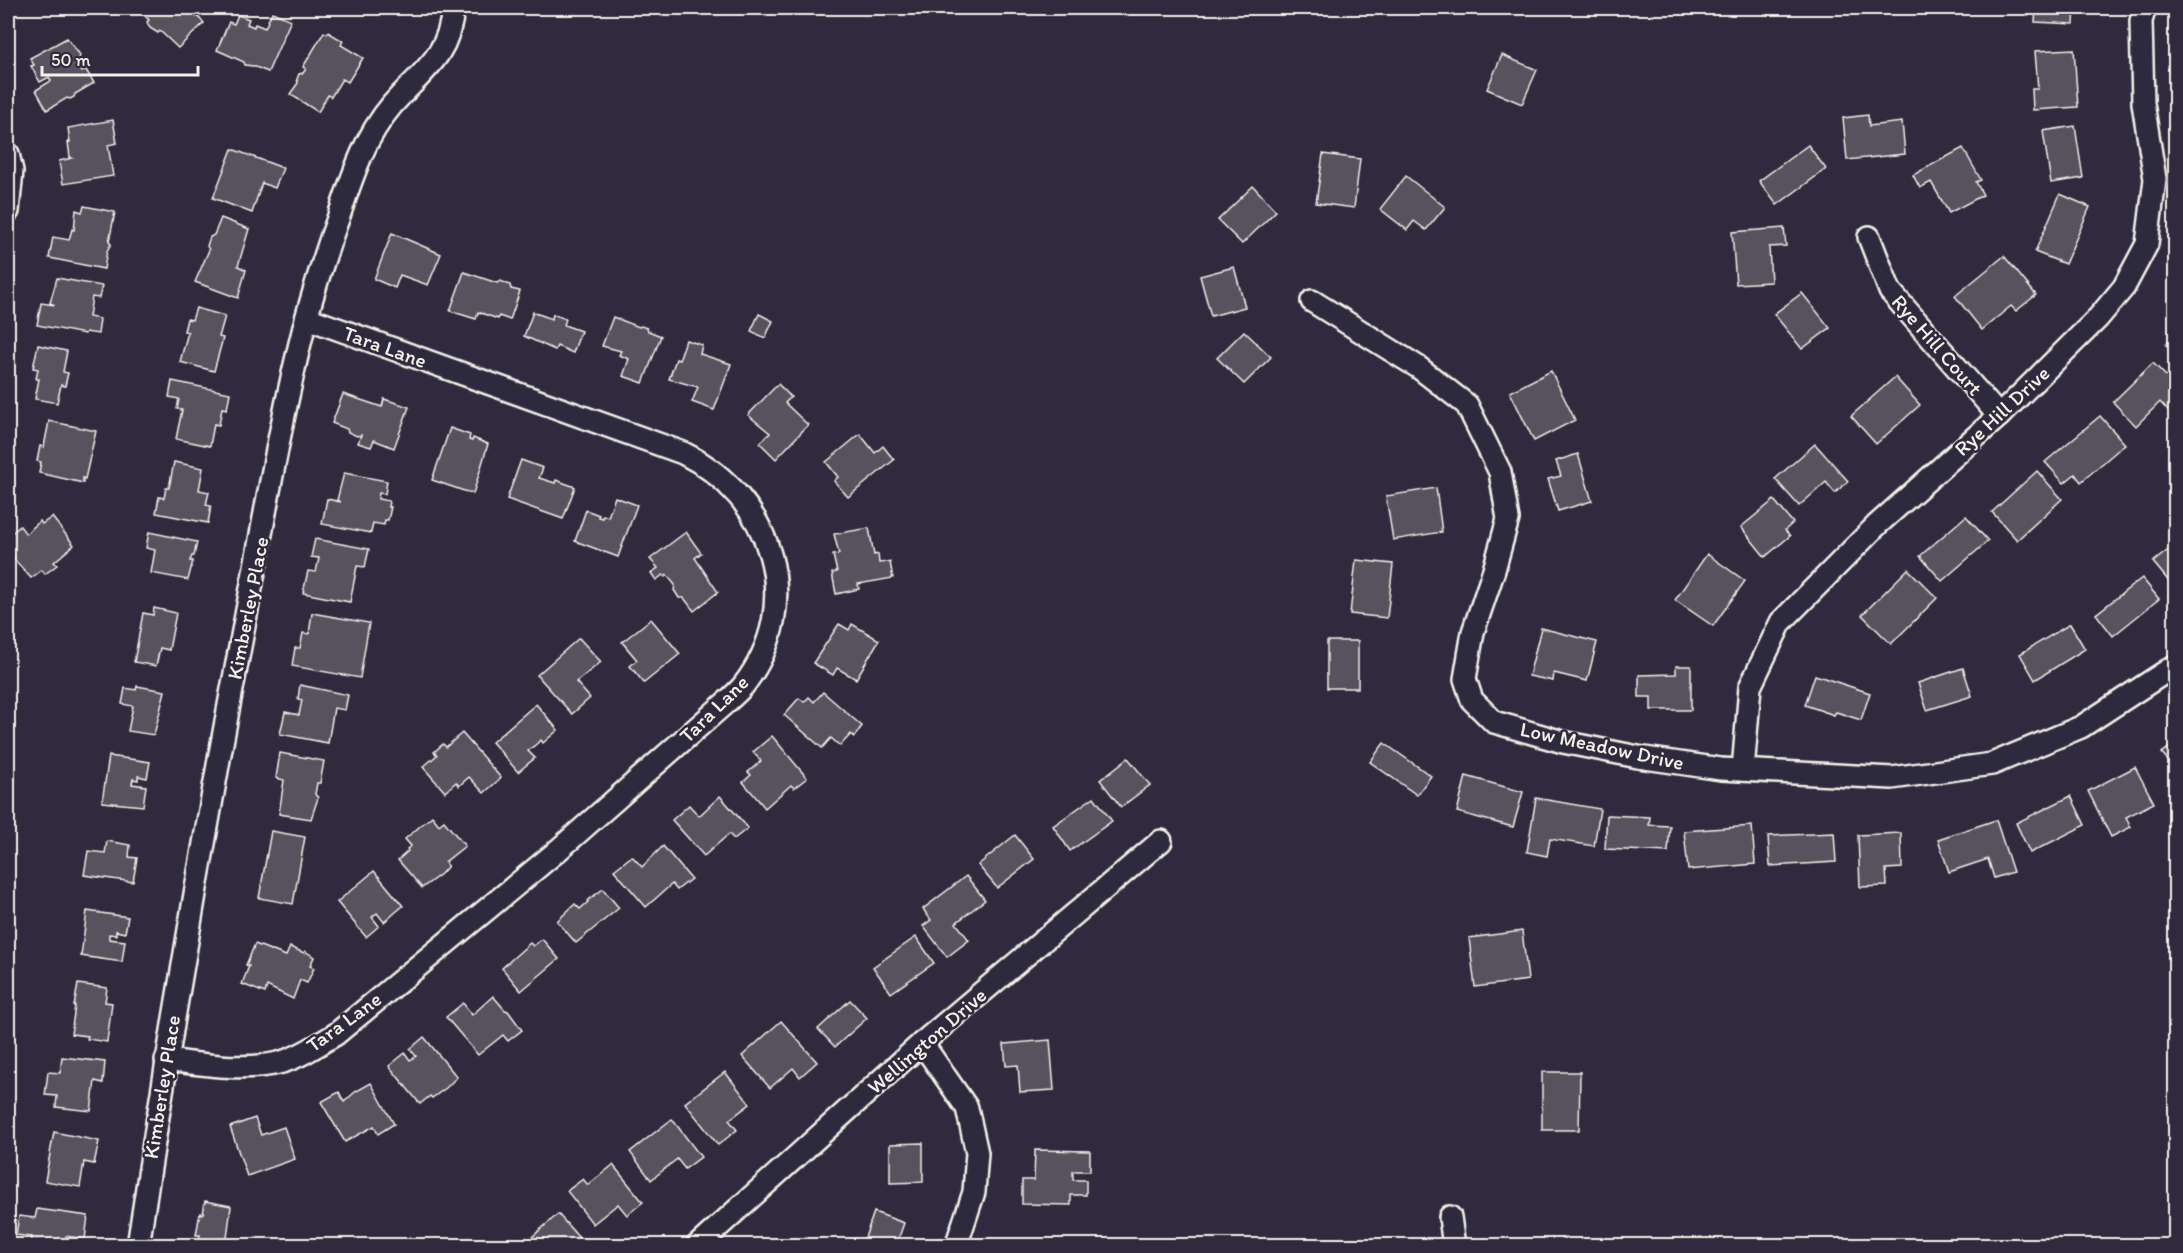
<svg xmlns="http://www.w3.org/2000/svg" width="2183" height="1253" viewBox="0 0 2183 1253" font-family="Itim,sans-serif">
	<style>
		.building { fill: #56525f; stroke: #f4f1e8; stroke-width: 1.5 }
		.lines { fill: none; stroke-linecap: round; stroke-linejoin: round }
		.minor-casing { stroke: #f4f1e8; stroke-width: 26 }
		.minor { stroke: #2f2a3d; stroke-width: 21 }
		.labels { text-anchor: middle; stroke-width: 5; stroke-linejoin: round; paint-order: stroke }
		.street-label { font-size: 21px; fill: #f4f1e8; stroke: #2f2a3d }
	</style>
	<rect width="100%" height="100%" fill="#2f2a3d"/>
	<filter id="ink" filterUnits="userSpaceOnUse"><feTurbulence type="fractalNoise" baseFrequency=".0167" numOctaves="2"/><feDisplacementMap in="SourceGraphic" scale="12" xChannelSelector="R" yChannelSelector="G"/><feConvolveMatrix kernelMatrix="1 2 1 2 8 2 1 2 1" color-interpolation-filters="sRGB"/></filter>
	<g filter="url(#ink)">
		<!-- building -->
		<g class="building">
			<path d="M142 8H195L200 12 196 15 204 23 178 48 160 31 158 33 150 28 147 22 149 20 139 10Z"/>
			<path d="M2036 8H2075L2074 24 2035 22Z"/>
			<path d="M272 12 291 20 268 72 253 66 245 65 244 62 217 50 229 22 234 24 238 15 249 19 247 24 254 27 255 24 265 28Z"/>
			<path d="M324 32 327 34 328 32 343 41 341 45 363 58 348 82 342 79 331 97 328 95 318 112 290 94 298 83 297 79 299 74 303 73 306 69 303 67Z"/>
			<path d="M67 38 80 55 79 60 75 62 77 65 75 66 82 72 86 70 94 83 75 94 74 97 70 99 67 98 47 110 36 90 51 81 49 77 40 82 31 66 34 65 30 58Z"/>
			<path d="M2074 49 2078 107 2033 110 2032 89H2038L2035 51Z"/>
			<path d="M1502 55 1537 70 1522 104 1487 89Z"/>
			<path d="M1868 115 1869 126 1902 122 1905 154 1847 160 1843 118Z"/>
			<path d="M113 120 117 143 108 145 113 176 63 184 59 161 72 158 70 157 68 142H70L68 128Z"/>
			<path d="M2075 126 2083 178 2051 183 2043 131Z"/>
			<path d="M1808 145 1826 169 1777 205 1759 181Z"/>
			<path d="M1963 148 1981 180 1976 182 1983 195 1949 213 1931 182 1920 188 1913 175Z"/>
			<path d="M232 149 283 168 275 188 262 183 252 213 213 198Z"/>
			<path d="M1323 154 1360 159 1354 208 1316 203Z"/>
			<path d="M1406 176 1445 207 1426 230 1414 221 1407 230 1380 209Z"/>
			<path d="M1253 186 1276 211 1242 244 1218 220Z"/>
			<path d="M2060 194 2090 207 2065 264 2035 252Z"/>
			<path d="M84 206 115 212 109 242 111 244 107 251 104 269 49 258 53 237 69 240 72 229 74 230 76 210 82 212Z"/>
			<path d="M221 218 249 229 238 266 246 270 238 298 195 282 209 250 207 246 210 237 214 235Z"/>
			<path d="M1784 228 1786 246 1769 247 1771 282 1736 284 1732 232Z"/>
			<path d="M392 233 441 254 428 285 400 275 395 288 374 279Z"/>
			<path d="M2004 256 2036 295 2016 311 2011 306 1982 330 1955 296Z"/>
			<path d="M1234 267 1245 307 1211 316 1200 276Z"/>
			<path d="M464 272 497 283 501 281 510 285 511 289 520 291 510 320 499 316 498 319 478 312 476 319 450 311Z"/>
			<path d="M57 278 102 286 99 298 92 297 89 317 100 319 98 334 86 332 85 334 37 325 41 303 55 305 50 303Z"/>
			<path d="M1802 293 1830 328 1802 349 1774 314Z"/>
			<path d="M196 308 225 316 219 337 223 338 214 371 180 362 188 332 184 331 187 319 192 320Z"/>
			<path d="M533 312 552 319 553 314 566 319 564 325 581 331 573 353 557 346 555 350 524 336Z"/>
			<path d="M759 314 773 321 765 338 751 331Z"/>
			<path d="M613 317 639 327 641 326 647 328 648 331 661 336 643 383 623 376 629 359 619 355 621 351 602 346Z"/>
			<path d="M1244 331 1271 357 1244 384 1217 358Z"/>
			<path d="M2176 332V352L2166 345Z"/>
			<path d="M686 340 702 345 700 354 731 364 714 410 692 402 698 387 669 379 676 359 679 360Z"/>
			<path d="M38 345 67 351 63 372 68 373 65 386 61 385 57 403 35 399 39 379H36L38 369 33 368Z"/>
			<path d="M2153 363 2176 386V410L2171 414 2160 402 2136 426 2113 402Z"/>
			<path d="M1551 371 1575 420 1534 441 1510 392Z"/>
			<path d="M1895 377 1920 405 1876 444 1851 416Z"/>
			<path d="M172 381 230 393 227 409 222 408 219 425 214 424 210 446 176 439 182 410 177 409 179 399 169 397Z"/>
			<path d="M778 384 791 397 785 403 808 425 776 459 760 443 770 433 748 415Z"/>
			<path d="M343 394 382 407 384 399 409 407 394 448 374 440 371 447 358 443 361 435 357 436 348 432 347 429 332 423Z"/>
			<path d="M2100 416 2125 444 2081 482 2075 474 2064 483 2045 462Z"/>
			<path d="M49 421 96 431 85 479 83 478V483L39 473 41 462 37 461 40 446 44 447Z"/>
			<path d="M450 428 470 435 469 440 472 441 473 438 488 444 473 494 432 480Z"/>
			<path d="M860 434 875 453 883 446 894 460 848 497 834 481 838 477 826 462Z"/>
			<path d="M1815 444 1848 481 1835 493 1826 482 1799 506 1775 479Z"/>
			<path d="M1578 454 1592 501 1558 511 1548 479 1561 476 1556 461Z"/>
			<path d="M521 460 543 468 539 478 555 483 556 480 575 487 563 519 507 499Z"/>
			<path d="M174 462 203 468 199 490 209 492 206 505 211 506 208 523 156 513 159 497 164 498 166 488H169Z"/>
			<path d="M2037 471 2062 499 2017 540 1992 512Z"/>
			<path d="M344 473 387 481 385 494 379 493 378 499 389 501 388 507H391L388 520H385L384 525 373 523 371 533 322 524 327 499 341 502 337 500Z"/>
			<path d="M1436 488 1442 532 1393 540 1386 496Z"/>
			<path d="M615 497 637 505 618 557 575 541 586 510 599 515 598 517 602 518 603 515 608 517Z"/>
			<path d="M1774 500 1793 523 1785 530 1790 536 1765 557 1741 527Z"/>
			<path d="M1966 516 1988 541 1942 581 1920 556Z"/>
			<path d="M52 517 74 545 54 562 57 565 45 574 42 570 31 578 13 558 14 557 8 548V536L20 526 26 534 40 521 42 524Z"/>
			<path d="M869 528 874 555 878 554 879 563 890 562 893 578 858 584 859 589 836 594 832 573 837 572 833 555 839 554 834 534Z"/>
			<path d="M149 532 197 542 194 556H192L190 561H193L188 580 151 573 155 550 146 548Z"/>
			<path d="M686 532 701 553 695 558 718 592 694 611 684 598H679L674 590 675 585 667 575 665 577 663 575 656 580 651 573 658 568 650 559Z"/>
			<path d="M315 539 369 549 365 567 357 566 350 602 303 593 308 571 316 572 319 558 311 557Z"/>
			<path d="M2176 544V583L2172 585 2153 562Z"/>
			<path d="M1707 554 1745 581 1713 626 1675 600Z"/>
			<path d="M1356 560 1393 564 1387 618 1350 614Z"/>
			<path d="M1908 569 1937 598 1891 644 1862 615Z"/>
			<path d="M2142 578 2159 599 2113 636 2096 614Z"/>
			<path d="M154 608 176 613 169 650 160 648 156 666 134 662 143 613 153 615Z"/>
			<path d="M312 613 369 623 360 678 292 666 295 648H300L303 633 309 634Z"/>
			<path d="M651 619 680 654 644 683 630 666 637 660 622 642Z"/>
			<path d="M839 624 849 630 852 624 879 640 856 679 837 668 833 675 813 663Z"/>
			<path d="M2070 624 2085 649 2035 680 2020 654Z"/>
			<path d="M1541 628 1597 642 1587 681 1554 673 1553 681 1529 676Z"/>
			<path d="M579 638 601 662 576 682 590 698 572 714 537 675Z"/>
			<rect x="1327" y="641" width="31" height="47"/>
			<path d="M1676 666H1691V710H1651V697H1639V675L1676 674Z"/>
			<path d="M1963 668 1972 696 1927 710 1918 683Z"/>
			<path d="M1815 675 1870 693 1861 720 1836 712 1834 715 1805 705Z"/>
			<path d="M300 685 348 695 345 710 334 708 328 743 280 734 285 712 299 715 302 700 298 699Z"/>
			<path d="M137 686 165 691 154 735 128 731 133 706 122 704 125 688 136 690Z"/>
			<path d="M823 692 862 726 854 737 851 734 840 746 831 738 822 748 784 715 799 698 804 702 809 697 814 702Z"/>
			<path d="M536 704 558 730 543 743 541 740 528 751 535 758 518 772 492 742Z"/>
			<path d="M462 733 501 778 484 793 469 777 459 786 456 782 445 792 423 767 437 755 434 752 443 744 446 747Z"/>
			<path d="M772 736 807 778 794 788 791 785 765 808 743 782 751 775 748 772 761 761 753 752Z"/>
			<path d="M2176 742V771L2162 753Z"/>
			<path d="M1384 743 1431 776 1417 795 1370 762Z"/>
			<path d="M280 753 324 761 320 783H317L315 794 318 798 311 819 279 814 284 780 276 778Z"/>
			<path d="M109 756 150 762 147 778 138 776V780L133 779 132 784 146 786 143 806 102 802Z"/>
			<path d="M1128 758 1150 785 1121 807 1100 780Z"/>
			<path d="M2135 767 2154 803 2126 817 2131 827 2111 837 2088 791Z"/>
			<path d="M1466 776 1523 792 1513 827 1457 812Z"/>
			<path d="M720 796 748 828 734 839 729 834 704 856 672 820 689 805 699 816Z"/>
			<path d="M2071 796 2085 825 2030 853 2016 823Z"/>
			<path d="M1094 797 1112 821 1070 851 1053 826Z"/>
			<path d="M1536 798 1600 809 1594 846 1550 839 1547 856 1527 852Z"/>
			<path d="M1607 815 1650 817 1649 825 1670 826 1668 852 1605 849Z"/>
			<path d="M432 816 439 825 444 821 465 846 445 862 448 866 441 874 422 888 398 860 408 851 407 849 411 846 405 839Z"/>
			<path d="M1996 820 2013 872 1994 878 1988 859 1949 872 1938 839Z"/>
			<path d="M1752 826 1755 864 1688 870 1684 831Z"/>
			<path d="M271 831 305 837 293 904 259 898Z"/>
			<path d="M1834 833 1836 862 1770 866 1768 836Z"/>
			<path d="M1901 833 1902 868 1886 869 1887 886 1860 887 1858 835Z"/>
			<path d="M1015 835 1034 859 997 888 978 865Z"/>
			<path d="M107 841 130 845 129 857 137 858 133 882 84 875 88 851 105 853Z"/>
			<path d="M663 846 691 879 677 890 672 884 646 907 614 870 632 856 642 867Z"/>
			<path d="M374 871 403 906 384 922 377 913 372 917 379 926 366 937 337 902Z"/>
			<path d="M966 876 985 900 956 923 969 940 947 957 923 926 931 920 923 909Z"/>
			<path d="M603 889 619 908 576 943 557 921 575 904 580 909 588 902 587 901Z"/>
			<path d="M87 911 128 917 125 933 116 931V935L109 934V939L125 941 122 962 81 956Z"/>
			<path d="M1522 931 1528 980 1475 987 1469 938Z"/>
			<path d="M916 937 934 963 891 993 873 967Z"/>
			<path d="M542 939 559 959 521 991 502 968 530 943 533 946Z"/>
			<path d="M255 944 286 956 290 947 304 953 305 951 314 957 310 966 314 968 307 983 300 980 293 999 267 986 265 993 242 984 249 966 246 965Z"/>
			<path d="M78 984 107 988 105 1002 112 1003 107 1042 87 1039 88 1036 71 1034 75 1006H74Z"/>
			<path d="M493 996 505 1010 508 1011 522 1030 508 1041 503 1035 478 1055 446 1017 463 1003 472 1015Z"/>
			<path d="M850 1000 867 1018 835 1047 818 1029Z"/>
			<path d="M781 1021 817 1062 800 1077 793 1068 770 1088 742 1056Z"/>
			<path d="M424 1037 457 1077 446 1088 432 1098 430 1096 420 1104 389 1066 405 1053 410 1060 416 1056 410 1049Z"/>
			<path d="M1050 1040 1054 1090 1020 1092 1018 1065 1006 1066 1004 1044Z"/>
			<path d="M62 1057 105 1062 103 1083 95 1081 91 1111 56 1107 57 1096 45 1095 48 1072 60 1073Z"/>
			<path d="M725 1072 750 1104 729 1120 737 1130 718 1145 685 1103Z"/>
			<path d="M1542 1072H1580L1579 1130H1542Z"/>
			<path d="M371 1083 394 1124 378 1134 374 1126 345 1142 321 1102 339 1092 344 1102 355 1092Z"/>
			<path d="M255 1118 261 1135 284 1127 295 1159 247 1176 230 1127Z"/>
			<path d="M672 1119 701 1157 685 1169 677 1159 651 1180 630 1152Z"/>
			<path d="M54 1132 99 1141 94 1164 84 1162 80 1187 45 1181Z"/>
			<path d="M923 1143V1182L890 1183V1144Z"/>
			<path d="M1035 1150 1090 1151V1171H1073V1180H1086V1195H1071V1205L1022 1204V1180H1034Z"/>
			<path d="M613 1165 643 1202 627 1215 618 1204 593 1224 567 1191 583 1179 588 1185Z"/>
			<path d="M205 1201 231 1206 227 1238H225L224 1246H198L200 1235H196L200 1213 203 1214Z"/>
			<path d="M37 1209 88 1216 85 1239 66 1236 65 1246H30L32 1237 16 1235 19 1216 35 1218Z"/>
			<path d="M874 1212 904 1223 897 1243 904 1246H862Z"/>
			<path d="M558 1214 580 1239 572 1246H522Z"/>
		</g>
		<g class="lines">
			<defs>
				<g id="minor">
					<path d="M8 154 12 171 8 211"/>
					<path d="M1869 237 1890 291 1999 416"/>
					<path d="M1312 301 1418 367 1467 405 1500 472 1508 519 1494 570 1473 632 1465 679 1472 700 1494 722 1563 742 1638 757 1721 769 1892 778 1992 764 2081 727 2176 665"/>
					<path d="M1743 770 1750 687 1781 622 1878 524 1999 416 2098 318 2124 287 2147 244 2155 179 2143 103 2141 21 2145 8"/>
					<path d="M922 1043 967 1108 977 1153 974 1192 956 1246"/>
					<path d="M166 1060C204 1064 245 1072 282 1062 302 1056 319 1044 336 1034L556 852 723 705C730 699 737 693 743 686 807 604 772 497 683 453L307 318"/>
					<path d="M1450 1217 1454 1246"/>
					<path d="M138 1246C169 1040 204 835 243 631 263 527 280 421 306 319 316 283 327 248 340 213 348 189 356 164 368 141 377 124 389 107 402 94 430 66 450 49 453 8"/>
					<path d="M697 1246 922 1043 1161 841"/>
				</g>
			</defs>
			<!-- minor casing -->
			<use href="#minor" class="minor-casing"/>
			<!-- minor -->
			<use href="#minor" class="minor"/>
		</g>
	</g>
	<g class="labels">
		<!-- street labels -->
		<g class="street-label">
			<text transform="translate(1937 345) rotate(49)" y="7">Rye Hill Court</text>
			<text transform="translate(385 347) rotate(20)" y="7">Tara Lane</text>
			<text transform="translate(2002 411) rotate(-43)" y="7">Rye Hill Drive</text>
			<text transform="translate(248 608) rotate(-79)" y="7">Kimberley Place</text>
			<text transform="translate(714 709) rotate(-44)" y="7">Tara Lane</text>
			<text transform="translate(1602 746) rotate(12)" y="7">Low Meadow Drive</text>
			<text transform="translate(344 1022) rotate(-36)" y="7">Tara Lane</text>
			<text transform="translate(927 1041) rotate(-41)" y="7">Wellington Drive</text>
			<text transform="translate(162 1087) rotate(-81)" y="7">Kimberley Place</text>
		</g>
	</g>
	<!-- margin -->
	<rect width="2183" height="1253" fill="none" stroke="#2f2a3d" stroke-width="30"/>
	<rect x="15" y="15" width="2153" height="1223" fill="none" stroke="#f4f1e8" stroke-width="2" filter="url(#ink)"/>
	<!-- scale -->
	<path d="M42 66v9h156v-9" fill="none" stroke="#f4f1e8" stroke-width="3"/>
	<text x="51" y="66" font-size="18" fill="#f4f1e8" stroke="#2f2a3d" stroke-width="4.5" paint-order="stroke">50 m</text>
</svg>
